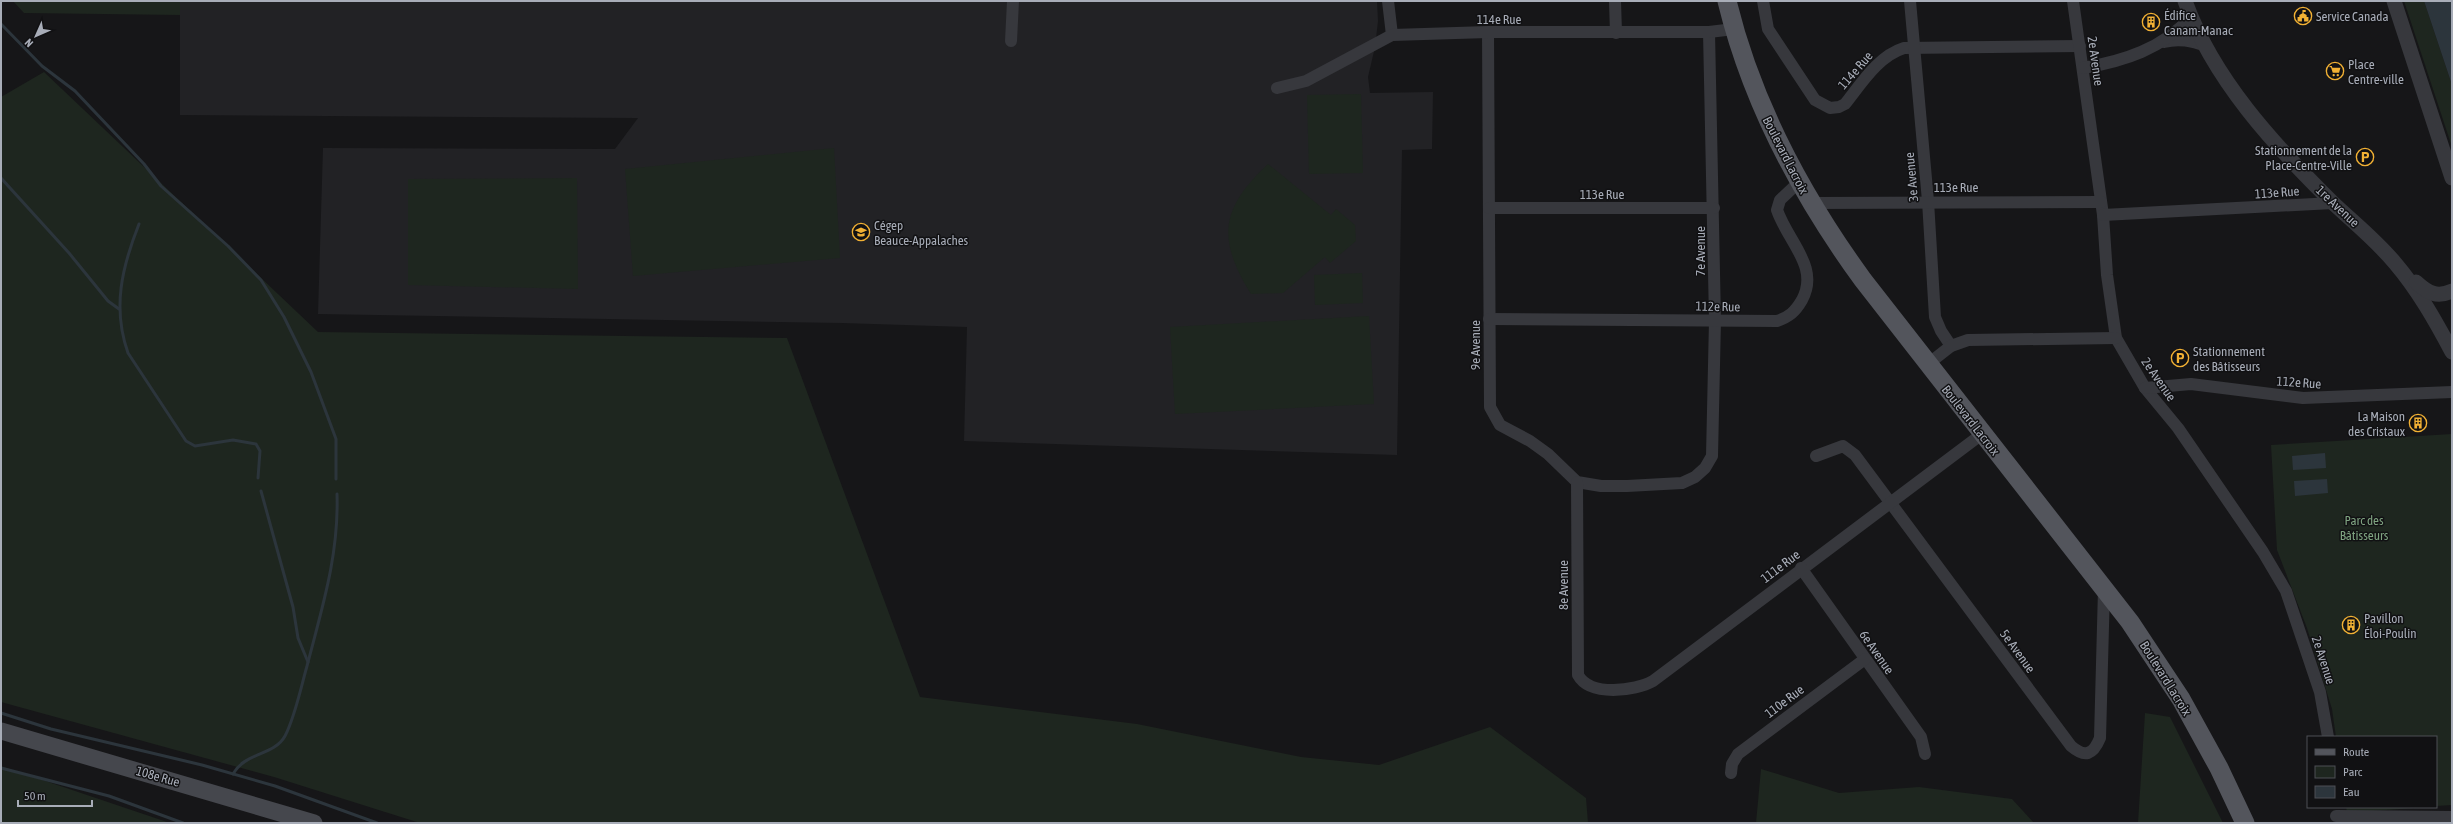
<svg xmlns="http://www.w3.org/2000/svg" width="2453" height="824" viewBox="0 0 2453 824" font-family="'Asap Condensed',sans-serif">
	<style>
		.built { fill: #222225 }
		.green { fill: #1e261f }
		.water { fill: #2c353c }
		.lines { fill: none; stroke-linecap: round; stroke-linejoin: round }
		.stream { stroke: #2c353c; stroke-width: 3 }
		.minor { stroke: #37383d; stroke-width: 12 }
		.tertiary { stroke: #37383d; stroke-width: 15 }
		.secondary { stroke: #45474d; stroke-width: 17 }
		.primary { stroke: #53555c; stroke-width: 19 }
		.labels { text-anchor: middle; stroke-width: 3; stroke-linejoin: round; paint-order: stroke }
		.poi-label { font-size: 13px; fill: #a8adb8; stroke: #111113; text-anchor: start }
		.street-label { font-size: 13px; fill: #a8adb8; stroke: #111113 }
		.park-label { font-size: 13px; fill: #7fa381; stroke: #111113 }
	</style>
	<rect width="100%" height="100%" fill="#161618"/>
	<!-- built -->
	<path class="built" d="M180 1H1377L1378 21 1375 47 1368 77 1370 93 1433 92 1432 149 1402 150 1397 455 964 441 967 327 842 323 318 314 323 148 615 149 638 118 180 115Z"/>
	<!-- green -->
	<g class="green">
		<path d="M13 1H180V15L24 13Z"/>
		<path d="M2404 1H2424L2452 85V147Z"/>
		<path d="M44 72 318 332 787 338 920 697 1137 724 1301 757 1379 765 1490 727 1586 798 1588 823H420L274 777 1 702V97Z"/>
		<path d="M1361 94 1363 173 1309 174 1307 95Z"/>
		<path d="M834 148 840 258 633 276 625 169Z"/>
		<path d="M1268 164 1331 215 1336 209 1355 225 1356 241 1330 263 1325 257 1283 293 1251 294C1217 239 1220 209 1268 164Z"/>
		<path d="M577 178 578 289 408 285V179Z"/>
		<path d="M1362 273 1363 303 1315 305 1314 275Z"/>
		<path d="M1369 316 1374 404 1175 414 1170 327Z"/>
		<path d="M2452 434V805L2436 806V737H2336L2332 709 2307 628 2277 550 2271 445Z"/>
		<path d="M2145 713 2170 717 2223 823H2138Z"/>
		<path d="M1 766 170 823H1Z"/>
		<path d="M1761 769 1839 793 1919 787 2012 799 2034 823H1756Z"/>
		<path d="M2346 807H2427L2347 813Z"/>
	</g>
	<!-- water -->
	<g class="water">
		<path d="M2424 1H2452V85Z"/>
		<path d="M2325 453 2326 468 2293 470 2292 456Z"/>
		<path d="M2327 479 2328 493 2295 496 2294 481Z"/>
	</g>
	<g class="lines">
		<!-- stream -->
		<g class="stream">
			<path d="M1 24 42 66 75 91 144 164 161 186 228 246 261 280 284 317 311 372 336 439V479"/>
			<path d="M1 178 69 253 108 301 119 309"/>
			<path d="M139 224C122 267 112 308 128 353L186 441 195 446 233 440 256 444 260 451 258 478"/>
			<path d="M261 491 293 607 298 638 308 662"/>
			<path d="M1 713 51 729 202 765 275 786 377 823"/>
			<path d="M1 768 109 796 183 823"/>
			<path d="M233 774C245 752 274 756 285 736 295 717 301 687 307 666 322 608 339 555 337 494"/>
		</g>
		<!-- minor -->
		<g class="minor">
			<path d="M1388 1 1392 35"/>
			<path d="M1615 1 1616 33"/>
			<path d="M1763 1 1768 29 1815 100 1830 108 1839 107 1845 104C1861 84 1878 56 1904 48L2080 46"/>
			<path d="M1910 1 1928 201 1935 317 1941 331 1951 346"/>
			<path d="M2073 1 2103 215 2107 275 2116 338 2145 388 2178 428 2263 552 2286 591 2320 692 2328 737"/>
			<path d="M1488 32 1490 407 1500 425 1530 441 1548 454 1577 482 1601 486H1627L1682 483 1695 477 1705 468 1712 456 1715 320 1709 32"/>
			<path d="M1011 41 1013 1"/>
			<path d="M2164 42C2179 38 2192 41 2206 46"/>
			<path d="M2083 68C2124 61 2162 49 2191 17"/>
			<path d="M1277 88 1306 81 1392 35 1488 32H1709L1734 29"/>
			<path d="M1812 203 2101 202"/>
			<path d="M1489 208H1714"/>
			<path d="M2103 215 2333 203"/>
			<path d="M1489 319 1777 321C1789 317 1795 312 1802 300 1820 267 1788 242 1777 210L1780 200 1798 183"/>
			<path d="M1928 364 1951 346 1968 340 2116 338"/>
			<path d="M2145 388 2191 384 2303 398 2452 392"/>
			<path d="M1816 456 1843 446 1855 455 2071 746C2085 758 2093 755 2100 738L2104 589"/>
			<path d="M1577 482 1578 675C1590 697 1635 691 1653 681L1982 434"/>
			<path d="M1801 568 1921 737 1925 754"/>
			<path d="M1731 773 1732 764 1738 754 1865 659"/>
			<path d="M2336 816 2452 817"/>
		</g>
		<!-- tertiary -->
		<g class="tertiary">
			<path d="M2185 1C2213 79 2274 145 2332 202 2353 222 2376 240 2395 263 2418 290 2435 320 2452 352"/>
			<path d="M2394 1 2452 178"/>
			<path d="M2416 282C2428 293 2437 298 2452 291"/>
		</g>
		<!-- secondary -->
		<path class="secondary" d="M1 731 314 823"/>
		<!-- primary -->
		<path class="primary" d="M1727 1C1752 104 1801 195 1863 280L2130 622 2181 699 2219 768 2245 823"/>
	</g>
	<!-- icons -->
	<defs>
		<symbol id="civic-ring" viewBox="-11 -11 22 22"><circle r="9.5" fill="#111113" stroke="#f2b134" stroke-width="1.5"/><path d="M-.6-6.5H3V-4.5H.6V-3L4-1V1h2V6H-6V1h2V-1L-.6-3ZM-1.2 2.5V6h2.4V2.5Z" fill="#f2b134"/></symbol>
		<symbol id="building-ring" viewBox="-11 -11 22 22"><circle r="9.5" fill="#111113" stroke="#f2b134" stroke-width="1.5"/><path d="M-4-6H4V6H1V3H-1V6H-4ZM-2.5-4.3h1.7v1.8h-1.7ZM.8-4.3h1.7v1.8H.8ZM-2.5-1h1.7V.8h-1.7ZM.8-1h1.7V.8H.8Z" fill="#f2b134"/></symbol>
		<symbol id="supermarket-ring" viewBox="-11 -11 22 22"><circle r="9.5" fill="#111113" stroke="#f2b134" stroke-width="1.5"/><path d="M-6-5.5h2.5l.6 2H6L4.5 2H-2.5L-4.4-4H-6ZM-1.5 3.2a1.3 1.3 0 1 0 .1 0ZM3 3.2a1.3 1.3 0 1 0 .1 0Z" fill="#f2b134"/></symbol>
		<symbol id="parking-ring" viewBox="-11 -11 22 22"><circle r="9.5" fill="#111113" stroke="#f2b134" stroke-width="1.5"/><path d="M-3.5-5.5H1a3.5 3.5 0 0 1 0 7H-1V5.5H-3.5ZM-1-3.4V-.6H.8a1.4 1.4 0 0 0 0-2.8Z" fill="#f2b134"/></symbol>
		<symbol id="university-ring" viewBox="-11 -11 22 22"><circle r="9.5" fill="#111113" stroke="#f2b134" stroke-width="1.5"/><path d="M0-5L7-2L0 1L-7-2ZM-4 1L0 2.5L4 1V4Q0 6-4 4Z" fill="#f2b134"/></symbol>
	</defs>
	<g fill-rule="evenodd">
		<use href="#civic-ring" x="2293" y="6" width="20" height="20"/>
		<use href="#building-ring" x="2141" y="12" width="20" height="20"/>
		<use href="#supermarket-ring" x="2325" y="61" width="20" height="20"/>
		<use href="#parking-ring" x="2355" y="147" width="20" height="20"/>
		<use href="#university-ring" x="851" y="222" width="20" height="20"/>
		<use href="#parking-ring" x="2170" y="348" width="20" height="20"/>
		<use href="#building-ring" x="2408" y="413" width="20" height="20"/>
		<use href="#building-ring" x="2341" y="615" width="20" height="20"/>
	</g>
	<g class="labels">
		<!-- poi labels -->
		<g class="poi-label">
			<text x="2164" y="20">Édifice<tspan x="2164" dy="15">Canam-Manac</tspan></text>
			<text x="2316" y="21">Service Canada</text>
			<text x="2348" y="69">Place<tspan x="2348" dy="15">Centre-ville</tspan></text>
			<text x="2352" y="155" text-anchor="end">Stationnement de la<tspan x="2352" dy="15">Place-Centre-Ville</tspan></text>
			<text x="874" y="230">Cégep<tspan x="874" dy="15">Beauce-Appalaches</tspan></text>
			<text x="2193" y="356">Stationnement<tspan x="2193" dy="15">des Bâtisseurs</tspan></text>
			<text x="2405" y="421" text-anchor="end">La Maison<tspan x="2405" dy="15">des Cristaux</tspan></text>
			<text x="2364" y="623">Pavillon<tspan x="2364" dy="15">Éloi-Poulin</tspan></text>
		</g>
		<!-- street labels -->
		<g class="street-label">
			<text x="1499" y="24">114e Rue</text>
			<text transform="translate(2096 61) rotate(82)" y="5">2e Avenue</text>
			<text transform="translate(1855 70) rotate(-49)" y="5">114e Rue</text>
			<text transform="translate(1786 155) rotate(63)" y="5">Boulevard Lacroix</text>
			<text transform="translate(1911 177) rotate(-95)" y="5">3e Avenue</text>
			<text x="1956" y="192">113e Rue</text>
			<text transform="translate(2277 192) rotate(-4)" y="5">113e Rue</text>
			<text x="1602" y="199">113e Rue</text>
			<text transform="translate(2338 206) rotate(43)" y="5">1re Avenue</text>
			<text transform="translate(1700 251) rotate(-90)" y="5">7e Avenue</text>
			<text transform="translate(1718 306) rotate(1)" y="5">112e Rue</text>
			<text transform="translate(1475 345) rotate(-90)" y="5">9e Avenue</text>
			<text transform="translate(2159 379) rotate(55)" y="5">2e Avenue</text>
			<text transform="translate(2299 382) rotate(4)" y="5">112e Rue</text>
			<text transform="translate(1971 420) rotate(52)" y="5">Boulevard Lacroix</text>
			<text transform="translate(1780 566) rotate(-37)" y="5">111e Rue</text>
			<text transform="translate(1563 585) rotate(-90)" y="5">8e Avenue</text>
			<text transform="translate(2018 651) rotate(54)" y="5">5e Avenue</text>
			<text transform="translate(1877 652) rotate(55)" y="5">6e Avenue</text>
			<text transform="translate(2324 660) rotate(72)" y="5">2e Avenue</text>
			<text transform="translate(2166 678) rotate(58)" y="5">Boulevard Lacroix</text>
			<text transform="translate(1784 701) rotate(-37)" y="5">110e Rue</text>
			<text transform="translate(158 776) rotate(16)" y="5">108e Rue</text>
		</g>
		<!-- park labels -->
		<g class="park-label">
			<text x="2364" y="525">Parc des<tspan x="2364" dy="15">Bâtisseurs</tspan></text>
		</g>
	</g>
	<!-- border -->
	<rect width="2453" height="824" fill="none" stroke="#a8adb8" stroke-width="4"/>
	<!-- legend -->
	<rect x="2307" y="736" width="130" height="72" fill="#111113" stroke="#4d4f55"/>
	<rect x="2315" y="749" width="20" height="6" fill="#53555c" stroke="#4d4f55"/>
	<text x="2343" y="756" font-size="12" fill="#a8adb8">Route</text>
	<rect x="2315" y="766" width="20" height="12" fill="#1e261f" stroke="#4d4f55"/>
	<text x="2343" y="776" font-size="12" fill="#a8adb8">Parc</text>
	<rect x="2315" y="786" width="20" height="12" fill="#2c353c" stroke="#4d4f55"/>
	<text x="2343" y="796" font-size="12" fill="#a8adb8">Eau</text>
	<!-- north arrow -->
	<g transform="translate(36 36) rotate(225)" stroke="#111113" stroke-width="3" paint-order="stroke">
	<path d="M0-3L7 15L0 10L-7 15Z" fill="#a8adb8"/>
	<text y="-6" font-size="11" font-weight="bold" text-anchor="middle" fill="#a8adb8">N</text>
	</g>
	<!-- scale -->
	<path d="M18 800v6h74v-6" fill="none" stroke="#a8adb8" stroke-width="2"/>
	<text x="24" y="800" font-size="12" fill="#a8adb8" stroke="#111113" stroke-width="3" paint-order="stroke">50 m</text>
</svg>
